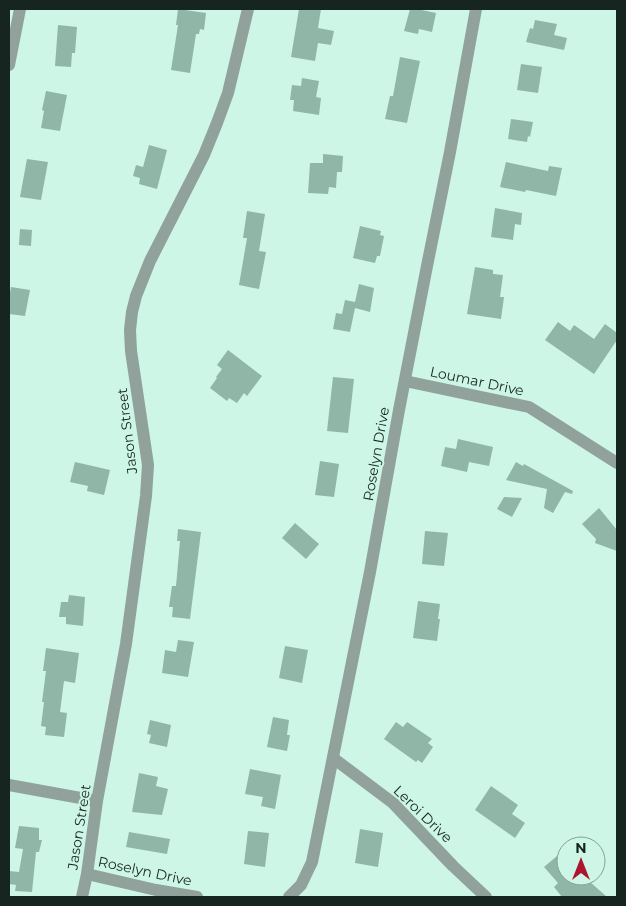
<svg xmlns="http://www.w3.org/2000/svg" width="626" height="906" viewBox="0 0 626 906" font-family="Montserrat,sans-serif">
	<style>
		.building { fill: #90b6a8 }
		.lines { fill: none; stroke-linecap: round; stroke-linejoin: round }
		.minor { stroke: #91a19b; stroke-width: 12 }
		.labels { text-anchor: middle; stroke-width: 4; stroke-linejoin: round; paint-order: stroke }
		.street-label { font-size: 14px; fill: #162520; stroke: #cdf6e6 }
	</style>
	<rect width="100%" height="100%" fill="#cdf6e6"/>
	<!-- building -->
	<g class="building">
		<path d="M178 9 206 13 204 30 200 29 199 34H196L190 73 171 70 178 25H176Z"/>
		<path d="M299 9H321L318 28 334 31 331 45 318 43 315 61 291 57Z"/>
		<path d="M410 9H417L436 13 432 32 419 29 418 34 404 31Z"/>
		<path d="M535 20 557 24 554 35 567 38 564 50 526 42 530 28 533 29Z"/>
		<path d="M58 25 77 27 75 53H72L71 67 55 66Z"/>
		<path d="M400 57 420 61 407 123 385 119 390 96H393Z"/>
		<path d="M521 64 542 67 538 93 517 90Z"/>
		<path d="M302 78 319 81 316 97 321 98 319 115 293 111 294 100H290L292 85 301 86Z"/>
		<path d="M46 91 67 95 60 131 41 128 44 111 42 110Z"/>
		<path d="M511 119 533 122 530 137 528 136 527 142 508 139Z"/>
		<path d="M149 145 167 150 157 189 139 184 140 178 133 176 136 165 143 167Z"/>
		<path d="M323 154 343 156 342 172H337L336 188 329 187 328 194 308 193 310 163H323Z"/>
		<path d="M27 159 48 162 41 200 20 197Z"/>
		<path d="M506 162 548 171 549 166 562 168 556 196 526 190 525 192 500 187Z"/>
		<path d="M495 208 522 213 521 225 515 224 513 240 491 237Z"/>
		<path d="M247 211 265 214 259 251 266 252 259 289 239 285 247 238H243Z"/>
		<path d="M360 226 381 231 380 235 384 236 380 256H377L375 263 353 258Z"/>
		<path d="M20 229 32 230 31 246 19 245Z"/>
		<path d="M475 267 493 270V274L503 275 500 297H504L501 319 467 314Z"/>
		<path d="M359 284 374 288 370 312 355 308 350 332 333 329 336 313 342 314 345 300 355 302Z"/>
		<path d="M11 287 30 290 25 316 9 314V299Z"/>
		<path d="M558 322 570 331 574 325 594 339 605 324 617 333V340L594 374 545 340Z"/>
		<path d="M228 350 262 376 247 396 244 393 237 403 229 398 227 401 210 388 217 378 216 377 222 369 217 365Z"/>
		<path d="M333 377 354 379 348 433 327 431Z"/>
		<path d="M458 439 493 447 489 466 469 462 467 472 441 466 445 447 456 449Z"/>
		<path d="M320 461 339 464 334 497 315 495Z"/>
		<path d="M75 462 110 470 104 495 87 491 88 486 70 482Z"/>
		<path d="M516 462 523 466 524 464 573 491 572 494 565 492 553 513 544 508 547 489 506 480Z"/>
		<path d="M504 497 522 498 512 517 497 509Z"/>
		<path d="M599 508 617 530V551L595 543 596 539 582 524Z"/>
		<path d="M295 523 319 544 306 559 282 538Z"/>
		<path d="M178 529 201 532 190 619 172 617 173 607H169L172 586H176L180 541H177Z"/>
		<path d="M425 531 448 533 444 566 422 564Z"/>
		<path d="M69 595 85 597 83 626 66 624V617H59L61 602H68Z"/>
		<path d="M418 601 440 604 438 619H440L437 641 413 638Z"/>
		<path d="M178 640 194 642 188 677 162 673 165 650 176 652Z"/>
		<path d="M285 646 308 650 302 683 279 678Z"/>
		<path d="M46 648 79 653 75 683 64 681 60 712 67 713 64 737 45 735 46 727 41 726 44 702H42L46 671H43Z"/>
		<path d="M273 717 289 720 287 735H290L287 751 267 747Z"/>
		<path d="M150 720 171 725 167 747 149 743 151 735 147 734Z"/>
		<path d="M396 722 403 727 407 722 432 739 428 743 433 747 422 763 418 760 416 762 384 739Z"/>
		<path d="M250 769 281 775 275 809 261 806 263 797 245 794Z"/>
		<path d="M139 773 158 777 156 786 168 789 162 815 132 812Z"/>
		<path d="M491 786 518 805 512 814 525 823 515 838 475 810Z"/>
		<path d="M19 826 39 828V840H42L39 852H36L32 892 15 891 16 885 9 884V871L19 872 23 849 15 848Z"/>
		<path d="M360 829 383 833 378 867 355 863Z"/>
		<path d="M248 831 269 833 265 867 244 864Z"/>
		<path d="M129 832 170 839 167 854 126 847Z"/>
		<path d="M557 856 566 866V876H579L587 885 590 882 607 897H562L554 887 558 883 544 867Z"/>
	</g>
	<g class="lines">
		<!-- minor -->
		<g class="minor">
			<path d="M9 65 20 9"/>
			<path d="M405 381 529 407 617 463"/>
			<path d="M333 758 393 803 453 866 486 897"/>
			<path d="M9 785 97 801"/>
			<path d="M87 874 156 890 197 897"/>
			<path d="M82 897 87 874 97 801 126 644 146 496 148 465 131 351 130 330 132 312 136 296 150 261 204 155 217 123 228 93 248 9"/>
			<path d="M289 897 301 885 312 862 370 572 399 410 427 266 450 152 476 9"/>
		</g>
	</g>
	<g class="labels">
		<!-- street labels -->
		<g class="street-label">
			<text transform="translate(477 381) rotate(12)" y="5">Loumar Drive</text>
			<text transform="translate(127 431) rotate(-97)" y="5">Jason Street</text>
			<text transform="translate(376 454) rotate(-80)" y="5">Roselyn Drive</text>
			<text transform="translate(423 814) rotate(44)" y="5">Leroi Drive</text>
			<text transform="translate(79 827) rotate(-81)" y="5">Jason Street</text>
			<text transform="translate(145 871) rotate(12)" y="5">Roselyn Drive</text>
		</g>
	</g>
	<!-- border -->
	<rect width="626" height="906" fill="none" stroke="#162520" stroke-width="20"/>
	<!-- north arrow -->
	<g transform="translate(581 861)"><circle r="24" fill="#cdf6e6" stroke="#84a297"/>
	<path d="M0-4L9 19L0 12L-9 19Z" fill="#ab152e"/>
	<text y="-8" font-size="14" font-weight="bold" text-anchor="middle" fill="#162520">N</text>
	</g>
</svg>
